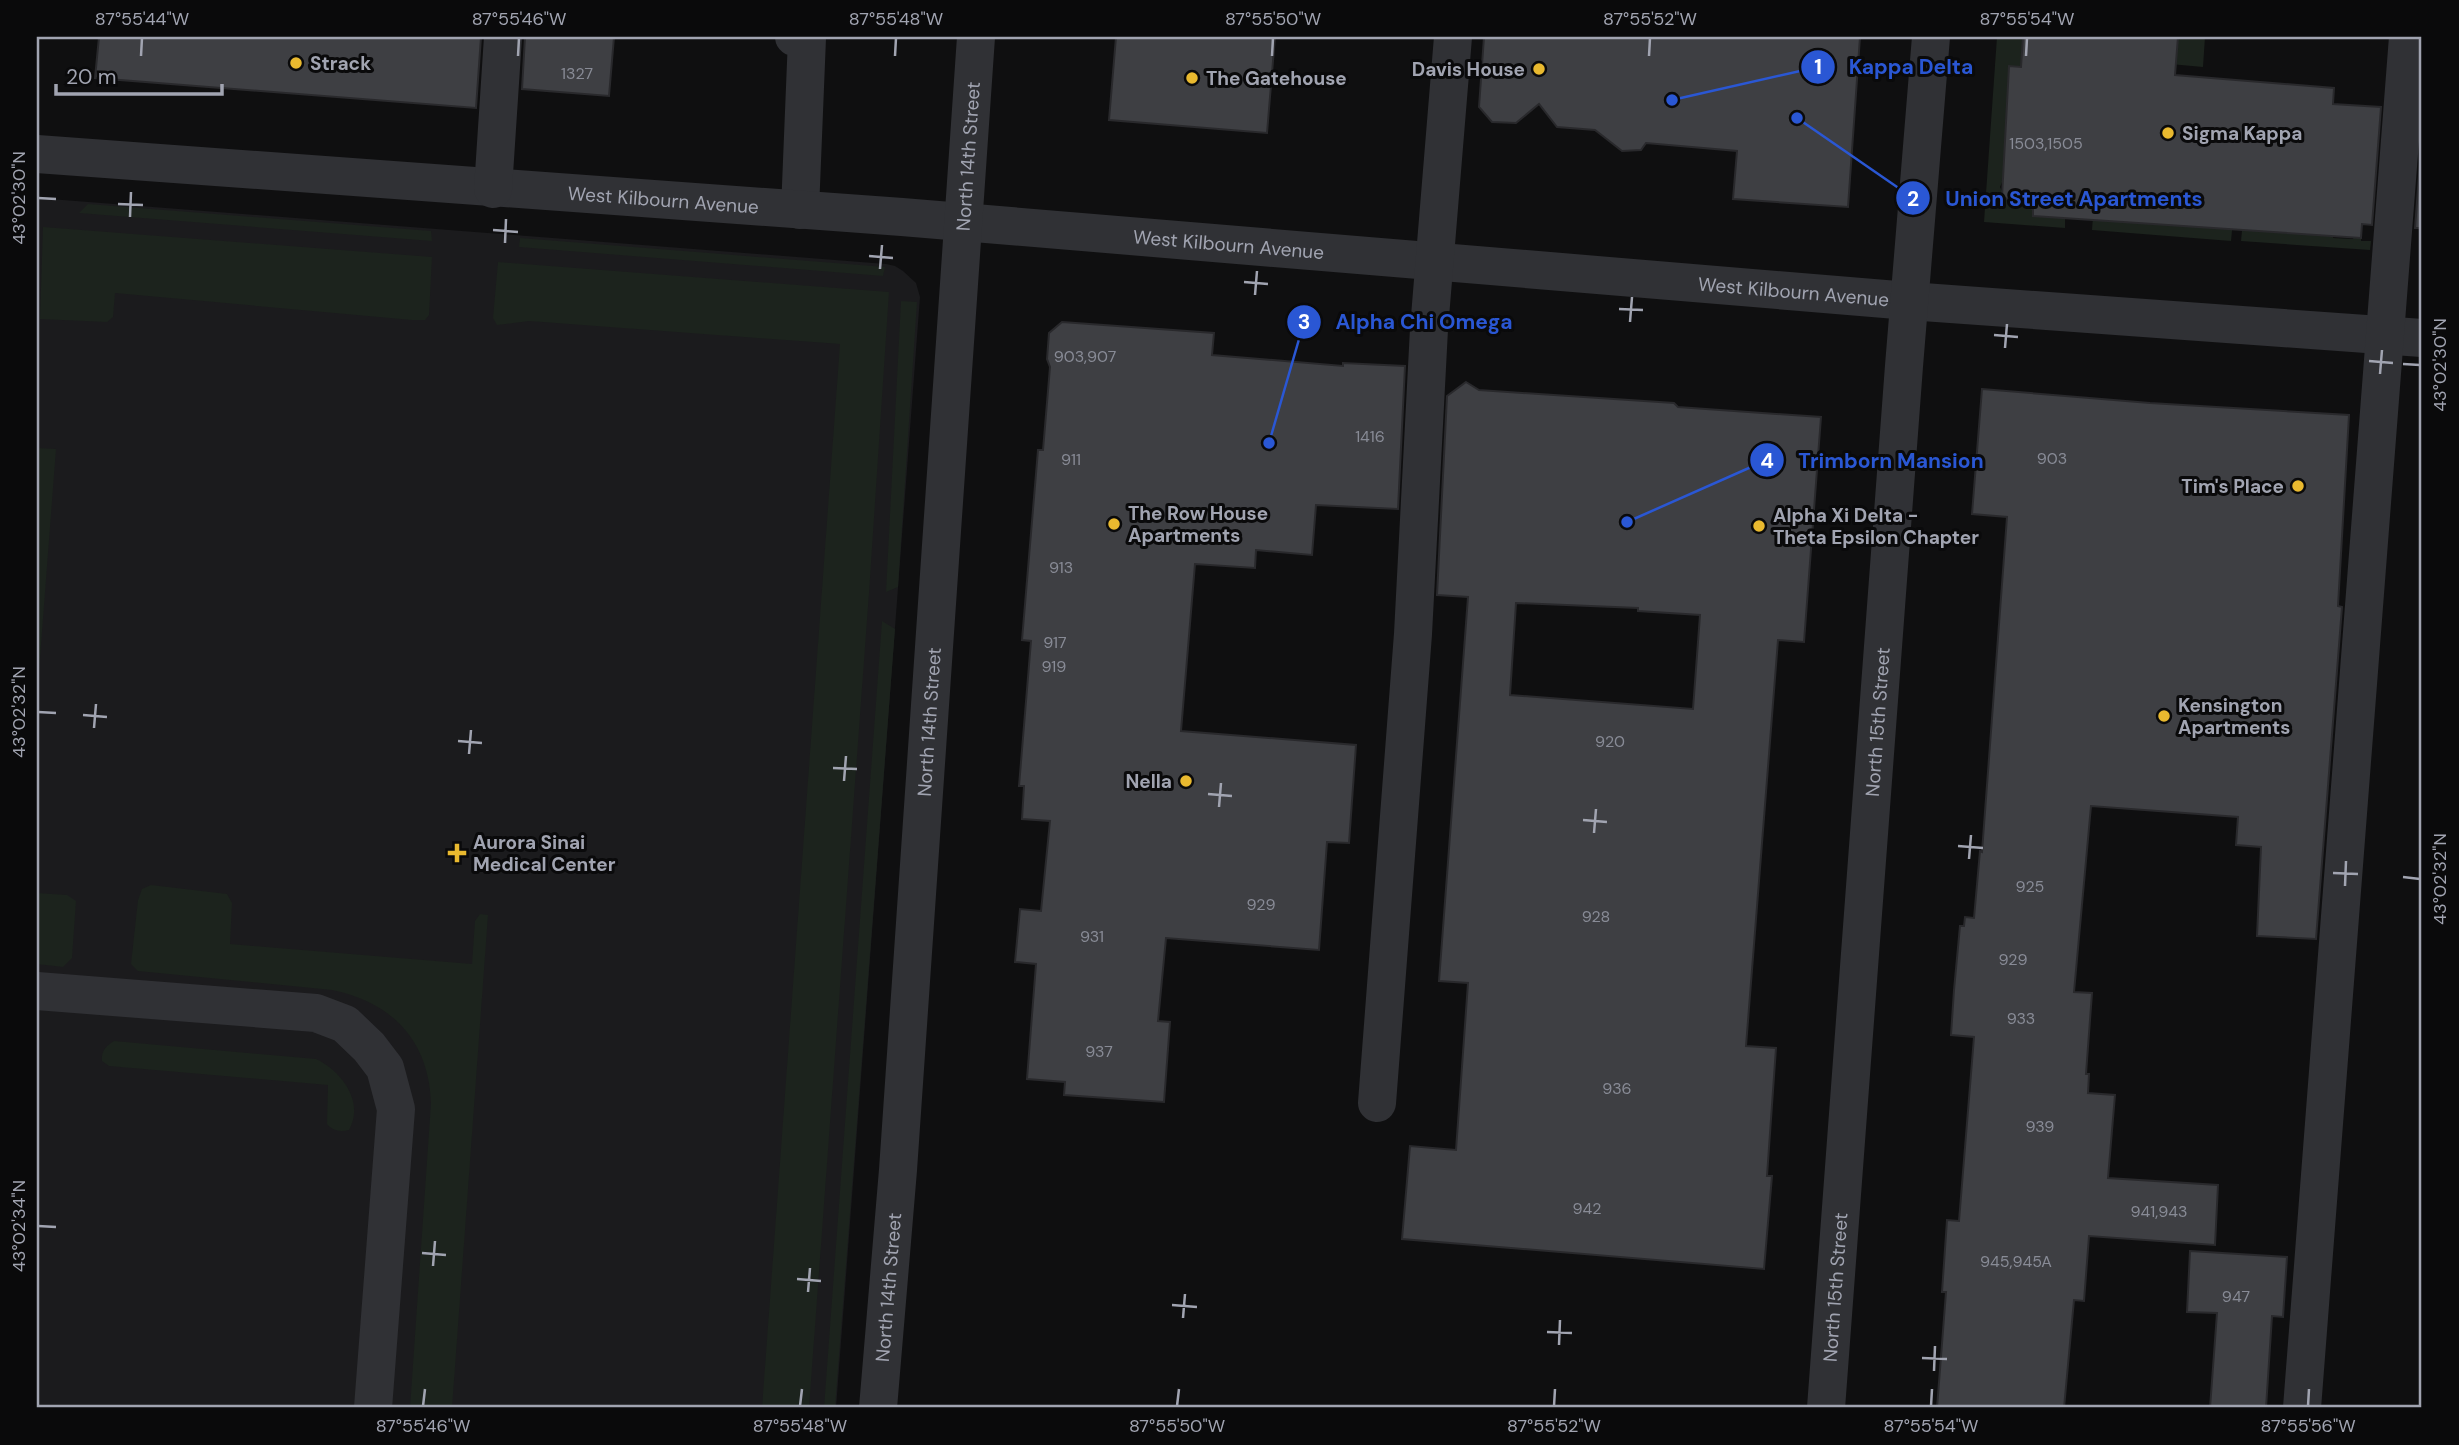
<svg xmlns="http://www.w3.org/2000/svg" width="2459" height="1445" viewBox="0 0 2459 1445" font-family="'DM Sans',sans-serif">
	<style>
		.built { fill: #1b1b1d }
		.green { fill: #1c231d }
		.building { fill: #3e3f43; stroke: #29292c; stroke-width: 2; fill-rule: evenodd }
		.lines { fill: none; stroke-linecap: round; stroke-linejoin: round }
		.minor { stroke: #303135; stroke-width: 38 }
		.ticks { fill: none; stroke: #a1a4b1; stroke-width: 2.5 }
		.poi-dot { fill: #e9b92f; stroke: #0a0a0b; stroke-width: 2.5 }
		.labels { text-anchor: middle; stroke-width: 6; stroke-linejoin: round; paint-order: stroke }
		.number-label { font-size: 16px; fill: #888b96 }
		.poi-label { font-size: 19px; font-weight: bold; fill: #a1a4b1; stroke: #0a0a0b; text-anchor: start }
		.street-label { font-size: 19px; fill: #a1a4b1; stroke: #0a0a0b }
		.leader { fill: none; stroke: #2a57d4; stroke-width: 2.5 }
		.callout-dot { fill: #2a57d4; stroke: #0a0a0b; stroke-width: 2.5 }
		.mark-label { font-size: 21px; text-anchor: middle; font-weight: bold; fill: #fff }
		.callout-label { font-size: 21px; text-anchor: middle; font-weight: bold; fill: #2a57d4; stroke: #0a0a0b; stroke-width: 6; stroke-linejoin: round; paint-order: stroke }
		.neatline { fill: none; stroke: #a1a4b1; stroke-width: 2.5 }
		.ticks-label { font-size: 18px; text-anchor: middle; fill: #a1a4b1 }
	</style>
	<rect width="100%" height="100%" fill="#0f0f10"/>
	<!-- built -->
	<path class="built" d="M37 198 886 264 895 266 903 271 916 283 920 297 836 1408H37Z"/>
	<!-- green -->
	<g class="green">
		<path d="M1997 37H2023V45L2176 57 2178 37H2205L2203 67 2093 57 2091 71 2009 66 2007 97 2013 98 2006 124 2005 175 2000 187 2006 199 2065 218V228L1984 222Z"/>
		<path d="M2102 88 2234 210 2231 241 2092 230Z"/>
		<path d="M88 204 431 231 432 241 79 213Z"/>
		<path d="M2244 210 2333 233V238L2353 239 2354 235 2361 236V241H2371L2370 250 2241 241Z"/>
		<path d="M43 227 432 257 429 315 425 320H412L115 293 113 317 107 322 40 319Z"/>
		<path d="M520 238 885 267 883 276 519 247Z"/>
		<path d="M498 262 889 292 869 593 809 1408H762L840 344 529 321 497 325 493 318Z"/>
		<path d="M901 301 917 302 898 587 886 592Z"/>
		<path d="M37 448 56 449 37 697Z"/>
		<path d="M882 621 895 629 835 1408H824Z"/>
		<path d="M151 885 227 894 232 903 230 944 472 964 475 921 480 914 488 915 452 1408H410L431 1103C429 1041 392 1002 332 990L138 971 131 964 138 900 142 889Z"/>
		<path d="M37 893 67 895 76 901 72 958 63 967 37 964Z"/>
		<path d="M114 1041 316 1059C341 1071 365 1101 349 1130 340 1132 333 1131 327 1124L328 1085 109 1066 102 1061C101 1051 106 1046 114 1041Z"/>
	</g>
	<!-- building -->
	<g class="building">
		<path d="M99 37H481L476 108 95 78Z"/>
		<path d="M525 37H614L609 96 522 89Z"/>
		<path d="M1116 37H1275L1267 133 1109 120Z"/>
		<path d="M1484 37H1860L1848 207 1733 199 1737 151 1646 143 1641 150 1622 151 1595 130 1557 127 1539 104 1516 123 1492 122 1479 107Z"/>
		<path d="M2023 37H2178L2175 75 2334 88 2333 104 2381 107 2372 225 2362 224 2361 238 2033 216V209L2002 197 2009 66 2021 67Z"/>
		<path d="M2422 136V228H2415Z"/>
		<path d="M1062 322 1214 333 1212 355 1343 366V363L1405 366 1398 509 1316 505 1312 555 1256 550 1255 568 1195 564 1181 731 1356 745 1349 843 1327 842 1319 950 1166 938 1158 1021 1170 1022 1164 1102 1064 1095 1065 1082 1027 1079 1036 964 1015 962 1020 909 1041 911 1050 821 1022 819 1024 786H1019L1031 641 1022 640 1038 450H1043L1050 367 1047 359 1049 333Z"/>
		<path d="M1466 382 1479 390 1674 403 1678 407 1821 417 1804 642 1778 640 1746 1046 1776 1048 1767 1176H1772L1764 1269 1402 1239 1410 1146 1456 1150 1468 983 1439 981 1468 597 1437 595 1447 396ZM1516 603 1638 608V611L1700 615 1693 709 1510 695Z"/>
		<path d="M1982 389 2150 403 2349 415 2338 606 2342 607 2316 939 2257 936 2261 847 2236 845 2238 817 2091 806 2074 992 2092 993 2086 1074H2089L2088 1093 2115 1095 2108 1178 2218 1185 2215 1245 2089 1236 2084 1301 2074 1300 2064 1408H1937L1946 1292H1942L1947 1220 1959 1221 1974 1037 1951 1035 1954 990 1960 926H1964L1965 917 1974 918 1980 851 1982 852 2007 517 1972 514Z"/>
		<path d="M2190 1251 2287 1257 2283 1317 2272 1316 2266 1408H2210L2217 1313 2187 1312Z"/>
	</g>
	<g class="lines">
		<!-- minor -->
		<g class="minor">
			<path d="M794 37 807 38 800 210"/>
			<path id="s1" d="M37 154 902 217 1909 301 2422 338"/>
			<path d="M493 189 503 37"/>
			<path d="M37 991 316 1013 345 1024 369 1047 385 1068 396 1109 373 1408"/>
			<path d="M1377 1103 1413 634 1429 329 1453 37"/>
			<path id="s2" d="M878 1408 898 1170 976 37"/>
			<path id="s3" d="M1826 1408 1904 366 1931 37"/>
			<path d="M2302 1408 2408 37"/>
		</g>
	</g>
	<!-- ticks -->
	<path class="ticks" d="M141 56 142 38M518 56 519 38M895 56 896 38M1272 56 1273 38M1649 56 1650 38M2026 56 2027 38M38 198 56 199M118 204 143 205M130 217 131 192M493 230 518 232M505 243 506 219M869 256 893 258M880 269 882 245M1244 282 1268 284M1255 295 1257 271M1619 309 1643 310M1630 322 1632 297M1994 335 2018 337M2005 348 2007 324M2369 361 2393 363M2403 364 2420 365M2380 374 2382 350M38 712 56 713M83 715 107 717M94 728 96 704M458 741 482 743M469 754 471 730M833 768 857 769M844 781 846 756M1208 794 1232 796M1219 807 1221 783M1583 820 1607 822M1594 833 1596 809M1958 846 1983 848M1969 859 1971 835M2333 873 2358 874M2403 877 2420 879M2345 886 2346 861M38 1226 56 1227M422 1253 446 1255M433 1266 435 1241M797 1279 821 1281M808 1292 810 1268M1172 1305 1197 1307M1183 1318 1185 1294M1547 1332 1572 1333M1559 1345 1560 1320M1922 1358 1947 1359M1934 1371 1935 1346M423 1406 425 1389M800 1406 802 1389M1177 1406 1179 1389M1554 1406 1555 1389M1931 1406 1932 1389M2308 1406 2309 1389"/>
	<!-- markers -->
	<g class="poi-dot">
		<circle cx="296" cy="63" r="7"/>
		<circle cx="1539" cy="69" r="7"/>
		<circle cx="1192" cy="78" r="7"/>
		<circle cx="2168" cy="133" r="7"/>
		<circle cx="2298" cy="486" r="7"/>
		<circle cx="1114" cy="524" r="7"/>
		<circle cx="1759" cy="526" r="7"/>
		<circle cx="2164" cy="716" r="7"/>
		<circle cx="1186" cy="781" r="7"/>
		<path d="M453.5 842.5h7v7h7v7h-7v7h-7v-7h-7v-7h7z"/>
	</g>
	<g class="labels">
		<!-- number labels -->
		<g class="number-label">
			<text x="577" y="79">1327</text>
			<text x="2046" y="149">1503,1505</text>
			<text x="1085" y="362">903,907</text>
			<text x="1370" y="442">1416</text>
			<text x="2052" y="464">903</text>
			<text x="1071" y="465">911</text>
			<text x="1061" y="573">913</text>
			<text x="1055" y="648">917</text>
			<text x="1054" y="672">919</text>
			<text x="1610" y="747">920</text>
			<text x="2030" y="892">925</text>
			<text x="1261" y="910">929</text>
			<text x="1596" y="922">928</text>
			<text x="1092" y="942">931</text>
			<text x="2013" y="965">929</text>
			<text x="2021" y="1024">933</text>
			<text x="1099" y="1057">937</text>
			<text x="1617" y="1094">936</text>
			<text x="2040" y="1132">939</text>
			<text x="1587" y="1214">942</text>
			<text x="2159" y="1217">941,943</text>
			<text x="2016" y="1267">945,945A</text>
			<text x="2236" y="1302">947</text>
		</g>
		<!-- poi labels -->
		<g class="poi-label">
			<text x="310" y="70">Strack</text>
			<text x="1525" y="76" text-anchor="end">Davis House</text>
			<text x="1206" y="85">The Gatehouse</text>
			<text x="2182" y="140">Sigma Kappa</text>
			<text x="2284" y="493" text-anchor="end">Tim's Place</text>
			<text x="1128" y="520">The Row House<tspan x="1128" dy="22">Apartments</tspan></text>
			<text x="1773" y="522">Alpha Xi Delta -<tspan x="1773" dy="22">Theta Epsilon Chapter</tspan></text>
			<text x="2178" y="712">Kensington<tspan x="2178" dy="22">Apartments</tspan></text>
			<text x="1172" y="788" text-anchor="end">Nella</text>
			<text x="473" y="849">Aurora Sinai<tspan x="473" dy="22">Medical Center</tspan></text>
		</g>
		<!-- street labels -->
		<g class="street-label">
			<text dy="7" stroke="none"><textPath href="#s2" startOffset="1255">North 14th Street</textPath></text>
			<text dy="7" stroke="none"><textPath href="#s1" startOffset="628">West Kilbourn Avenue</textPath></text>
			<text dy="7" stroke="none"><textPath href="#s1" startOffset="1195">West Kilbourn Avenue</textPath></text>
			<text dy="7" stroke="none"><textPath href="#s1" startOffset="1762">West Kilbourn Avenue</textPath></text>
			<text dy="7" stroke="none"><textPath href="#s3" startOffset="688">North 15th Street</textPath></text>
			<text dy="7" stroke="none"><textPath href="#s2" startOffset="688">North 14th Street</textPath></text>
			<text dy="7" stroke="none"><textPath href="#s2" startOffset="121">North 14th Street</textPath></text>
			<text dy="7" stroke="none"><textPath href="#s3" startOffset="121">North 15th Street</textPath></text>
		</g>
	</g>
	<!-- callouts -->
	<path class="leader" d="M1672 100L1818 67M1797 118L1913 198M1269 443L1304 322M1627 522L1767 460"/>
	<g class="callout-dot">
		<circle cx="1672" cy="100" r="7"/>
		<circle cx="1797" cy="118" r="7"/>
		<circle cx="1269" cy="443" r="7"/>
		<circle cx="1627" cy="522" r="7"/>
		<circle cx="1818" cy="67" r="18"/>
		<circle cx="1913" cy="198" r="18"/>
		<circle cx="1304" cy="322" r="18"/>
		<circle cx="1767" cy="460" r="18"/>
	</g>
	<g class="mark-label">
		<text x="1818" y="74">1</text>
		<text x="1913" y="206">2</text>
		<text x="1304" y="329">3</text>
		<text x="1767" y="468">4</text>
	</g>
	<g class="callout-label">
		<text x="1911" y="74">Kappa Delta</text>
		<text x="2074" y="206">Union Street Apartments</text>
		<text x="1424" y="329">Alpha Chi Omega</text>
		<text x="1891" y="468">Trimborn Mansion</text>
	</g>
	<!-- border -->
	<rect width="2459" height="1445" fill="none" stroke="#0a0a0b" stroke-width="77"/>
	<!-- scale -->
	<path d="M56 84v10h166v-10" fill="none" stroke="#a1a4b1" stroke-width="3.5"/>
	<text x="66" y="84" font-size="21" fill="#a1a4b1" stroke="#0a0a0b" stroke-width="5" paint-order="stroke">20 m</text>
	<rect x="38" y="38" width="2382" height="1368" class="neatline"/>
	<g class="ticks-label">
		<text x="142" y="25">87°55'44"W</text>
		<text x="519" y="25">87°55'46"W</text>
		<text x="896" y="25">87°55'48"W</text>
		<text x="1273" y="25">87°55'50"W</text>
		<text x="1650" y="25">87°55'52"W</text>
		<text x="2027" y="25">87°55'54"W</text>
		<text transform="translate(19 198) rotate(-90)" y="6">43°02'30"N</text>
		<text transform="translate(2440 365) rotate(-90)" y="6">43°02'30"N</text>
		<text transform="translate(19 712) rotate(-90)" y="6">43°02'32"N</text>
		<text transform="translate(2440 879) rotate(-90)" y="6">43°02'32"N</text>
		<text transform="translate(19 1226) rotate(-90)" y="6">43°02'34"N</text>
		<text x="423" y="1432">87°55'46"W</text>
		<text x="800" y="1432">87°55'48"W</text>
		<text x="1177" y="1432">87°55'50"W</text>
		<text x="1554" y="1432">87°55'52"W</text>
		<text x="1931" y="1432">87°55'54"W</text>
		<text x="2308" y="1432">87°55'56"W</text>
	</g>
</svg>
